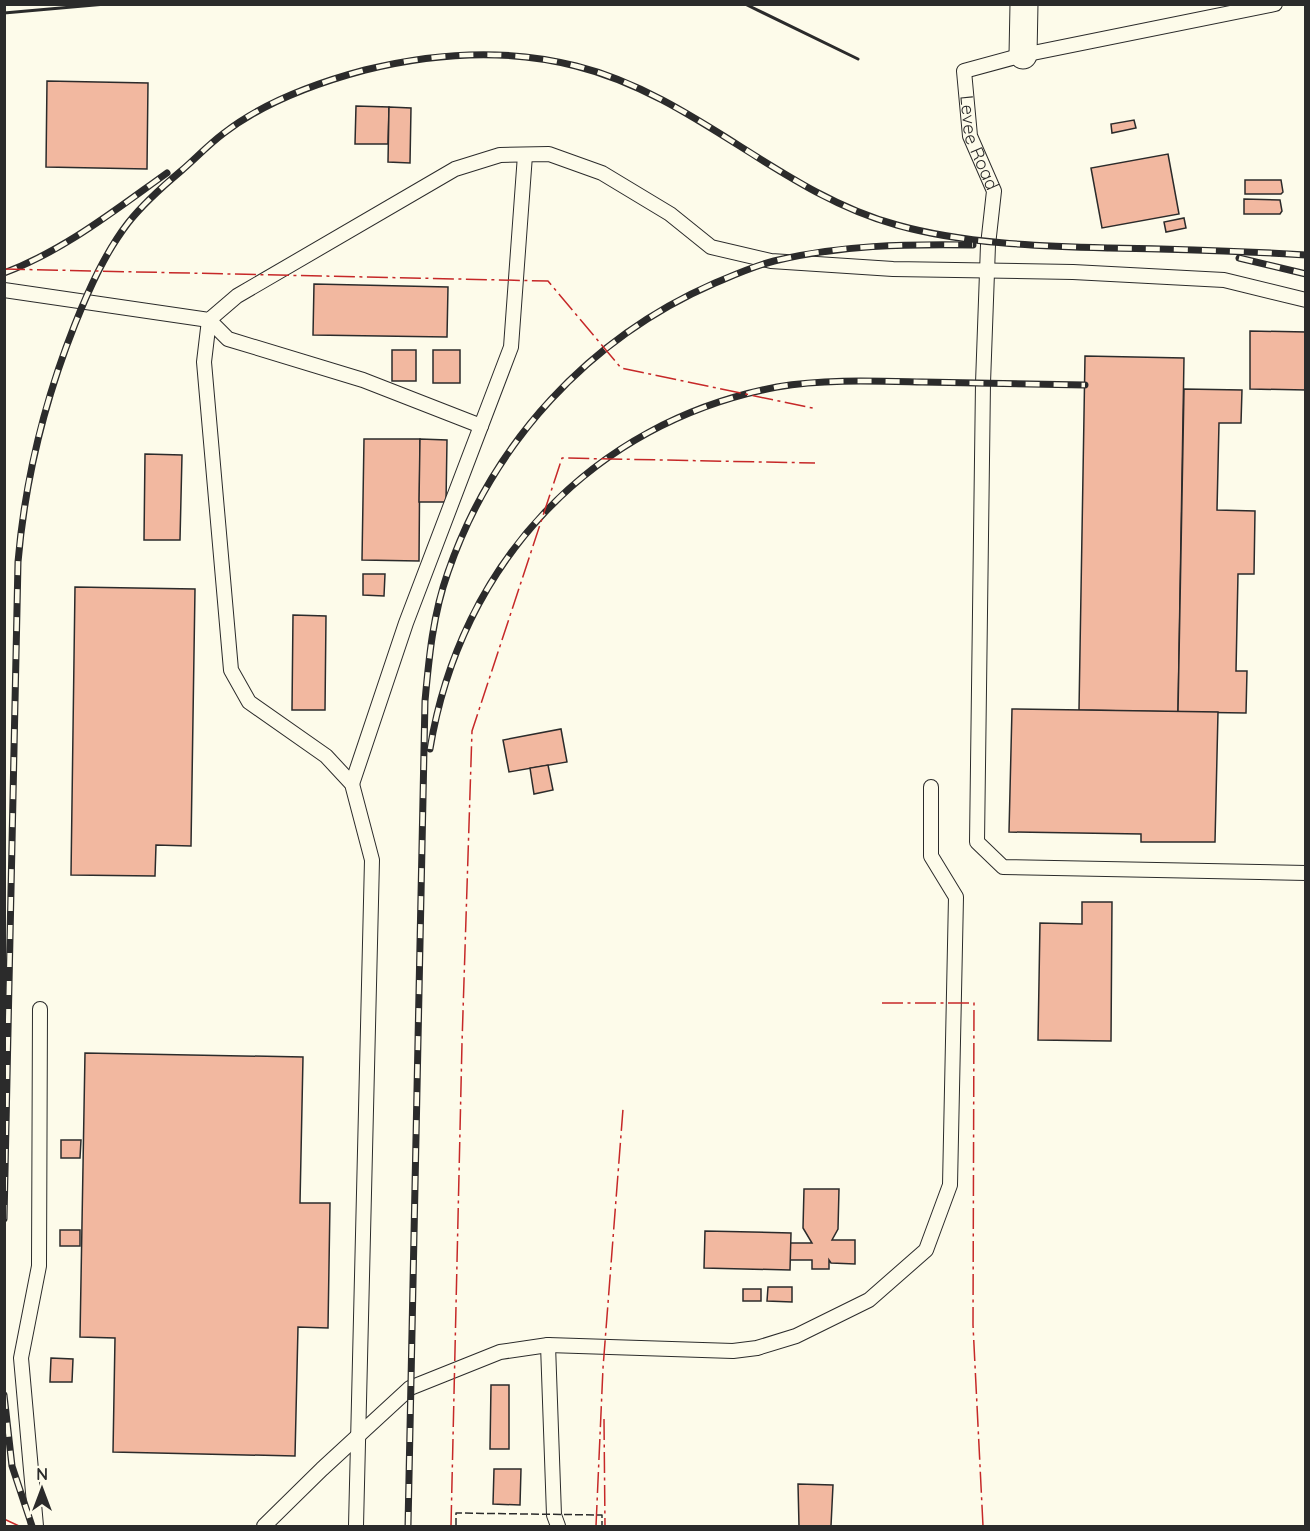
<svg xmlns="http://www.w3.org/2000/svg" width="1310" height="1531" viewBox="0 0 1310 1531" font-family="Quicksand,sans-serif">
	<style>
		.building { fill: #f2b8a0; stroke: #2b2b2b; stroke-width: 1.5 }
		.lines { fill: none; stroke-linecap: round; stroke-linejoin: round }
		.lane-casing { stroke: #2b2b2b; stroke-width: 16 }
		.street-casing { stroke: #2b2b2b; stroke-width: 29 }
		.lane { stroke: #fdfbea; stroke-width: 14 }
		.street { stroke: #fdfbea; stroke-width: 27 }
		.rail-casing { stroke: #2b2b2b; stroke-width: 7 }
		.rail { stroke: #fdfbea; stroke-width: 4.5; stroke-dasharray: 14; stroke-linecap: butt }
		.fence { stroke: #2b2b2b; stroke-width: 1.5; stroke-dasharray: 8 3; stroke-linecap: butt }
		.wall { stroke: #2b2b2b; stroke-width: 3 }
		.power { stroke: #c62828; stroke-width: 1.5; stroke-dasharray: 21 4.5 3 4.5; stroke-linecap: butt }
		.labels { text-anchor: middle; stroke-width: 4.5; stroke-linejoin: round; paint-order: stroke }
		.street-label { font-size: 18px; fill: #2b2b2b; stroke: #fdfbea }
	</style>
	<rect width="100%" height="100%" fill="#fdfbea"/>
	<!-- building -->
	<g class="building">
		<path d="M47 81 148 83 147 169 46 167Z"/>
		<path d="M356 106 389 107 388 144H355Z"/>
		<path d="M389 107 411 108 410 163 388 162Z"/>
		<path d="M1134 120 1136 128 1112 133 1111 124Z"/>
		<path d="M1168 154 1179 214 1102 228 1091 168Z"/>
		<path d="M1245 180H1281L1283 192 1281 194H1245Z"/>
		<path d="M1244 199 1280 200 1282 211 1280 214H1244Z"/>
		<path d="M1184 218 1186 228 1166 232 1164 222Z"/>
		<path d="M314 284 448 287 447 337 313 335Z"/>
		<path d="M1250 331 1306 332V390L1250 389Z"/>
		<rect x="392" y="350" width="24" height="31"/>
		<rect x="433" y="350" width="27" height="33"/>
		<path d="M1085 356 1184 358 1178 712 1079 710Z"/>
		<path d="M1184 389 1242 390 1241 423H1219L1217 510 1255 511 1254 574H1238L1236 671H1247L1246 713 1178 712Z"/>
		<path d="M364 439H420L419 561 362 560Z"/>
		<path d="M420 439 447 440 446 502H419Z"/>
		<path d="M145 454 182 455 180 540H144Z"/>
		<path d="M363 574H385L384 596 363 595Z"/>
		<path d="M75 587 195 589 191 846 156 845 155 876 71 875Z"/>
		<path d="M293 615 326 616 325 710H292Z"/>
		<path d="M1012 709 1218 712 1215 842H1141V834L1009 832Z"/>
		<path d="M561 729 567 762 509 772 503 740Z"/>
		<path d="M548 765 553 790 534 794 530 768Z"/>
		<path d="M1082 902H1112L1111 1041 1038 1040 1040 923 1082 924Z"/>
		<path d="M85 1053 303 1057 300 1203H330L328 1328 298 1327 295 1456 113 1452 115 1338 80 1337Z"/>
		<path d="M61 1140H81L80 1158H61Z"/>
		<path d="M804 1189H839L838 1229 832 1240H855V1264L831 1263 829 1260V1269H812V1260H790V1243H812L803 1228Z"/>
		<rect x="60" y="1230" width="20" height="16"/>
		<path d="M705 1231 791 1233 790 1270 704 1268Z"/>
		<path d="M768 1287H792V1302L767 1301Z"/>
		<rect x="743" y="1289" width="18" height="12"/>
		<path d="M51 1358 73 1359 72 1382H50Z"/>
		<path d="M491 1385H509V1449H490Z"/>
		<path d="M494 1469H521L520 1505 493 1504Z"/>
		<path d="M798 1484 833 1485 831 1526H799Z"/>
	</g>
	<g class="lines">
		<defs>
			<g id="lane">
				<path id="s1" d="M1275 4 1023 55 964 71 970 136 994 191 988 245 983 383 977 842 1003 867 1306 873"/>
				<path d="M4 290 209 320 237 296 455 169 500 155 549 154 602 173 670 214 711 247 771 261 893 269 1073 272 1224 280 1306 300"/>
				<path d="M209 320 204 362 231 670 249 702 326 756 352 784 372 860 356 1526"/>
				<path d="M209 320 228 339 363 380 481 426"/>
				<path d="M352 784 406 623 511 347 525 155"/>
				<path d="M548 1345 554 1515 558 1526"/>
				<path d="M36 1526 21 1358 39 1266 40 1009"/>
				<path d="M264 1526 322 1469 410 1388 500 1352 548 1345 733 1351 757 1348 796 1336 869 1300 926 1250 950 1185 956 897 931 856V787"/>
			</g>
			<path id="street" d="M1023 55 1024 4"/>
		</defs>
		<!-- lane casing -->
		<use href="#lane" class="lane-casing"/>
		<!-- street casing -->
		<use href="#street" class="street-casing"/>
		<!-- lane -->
		<use href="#lane" class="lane"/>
		<!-- street -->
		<use href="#street" class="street"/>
		<defs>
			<g id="rail">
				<path d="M1239 258 1306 274"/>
				<path d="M4 273C65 250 115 210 167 173"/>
				<path d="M430 749C460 565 591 422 777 387 824 379 874 381 922 382 976 383 1031 384 1085 385"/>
				<path d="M4 1219 18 562C25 479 44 402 75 324 89 289 105 253 128 223 143 204 162 187 181 171 195 159 208 145 224 133 264 102 316 83 365 70 434 53 506 48 576 66 696 96 780 193 897 225 965 244 1039 246 1109 248 1174 249 1240 251 1306 255"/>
				<path d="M4 1395 12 1466 32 1526"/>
				<path d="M408 1526 425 701C429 657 433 614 448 572 493 442 589 338 715 283 734 275 754 266 774 261 840 245 905 244 973 245"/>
			</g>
		</defs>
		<!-- rail casing -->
		<use href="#rail" class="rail-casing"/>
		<!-- rail -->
		<use href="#rail" class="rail"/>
		<!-- fence -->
		<path class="fence" d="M456 1526V1513L602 1515V1526"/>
		<!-- wall -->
		<g class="wall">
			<path d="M745 4 858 59"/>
			<path d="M4 13 106 4"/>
		</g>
		<!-- power -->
		<g class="power">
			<path d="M4 269 548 281 621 368 817 409"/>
			<path d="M882 1003H974L973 1325 983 1526"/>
			<path d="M604 1419 605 1526"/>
			<path d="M4 1519 19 1526"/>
			<path d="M451 1526 462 1043 472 731 562 458 815 463"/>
			<path d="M596 1526 603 1368 623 1109"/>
		</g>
	</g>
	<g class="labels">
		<!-- street labels -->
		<g class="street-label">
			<text dy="6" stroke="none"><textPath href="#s1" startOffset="392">Levee Road</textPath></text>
		</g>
	</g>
	<!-- border -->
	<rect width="1310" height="1531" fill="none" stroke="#2b2b2b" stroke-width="12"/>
	<!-- north arrow -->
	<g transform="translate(42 1489)" stroke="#fdfbea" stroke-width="4.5" paint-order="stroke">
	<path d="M0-4.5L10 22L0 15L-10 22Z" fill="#2b2b2b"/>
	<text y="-9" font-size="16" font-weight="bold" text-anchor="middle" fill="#2b2b2b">N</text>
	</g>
</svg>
